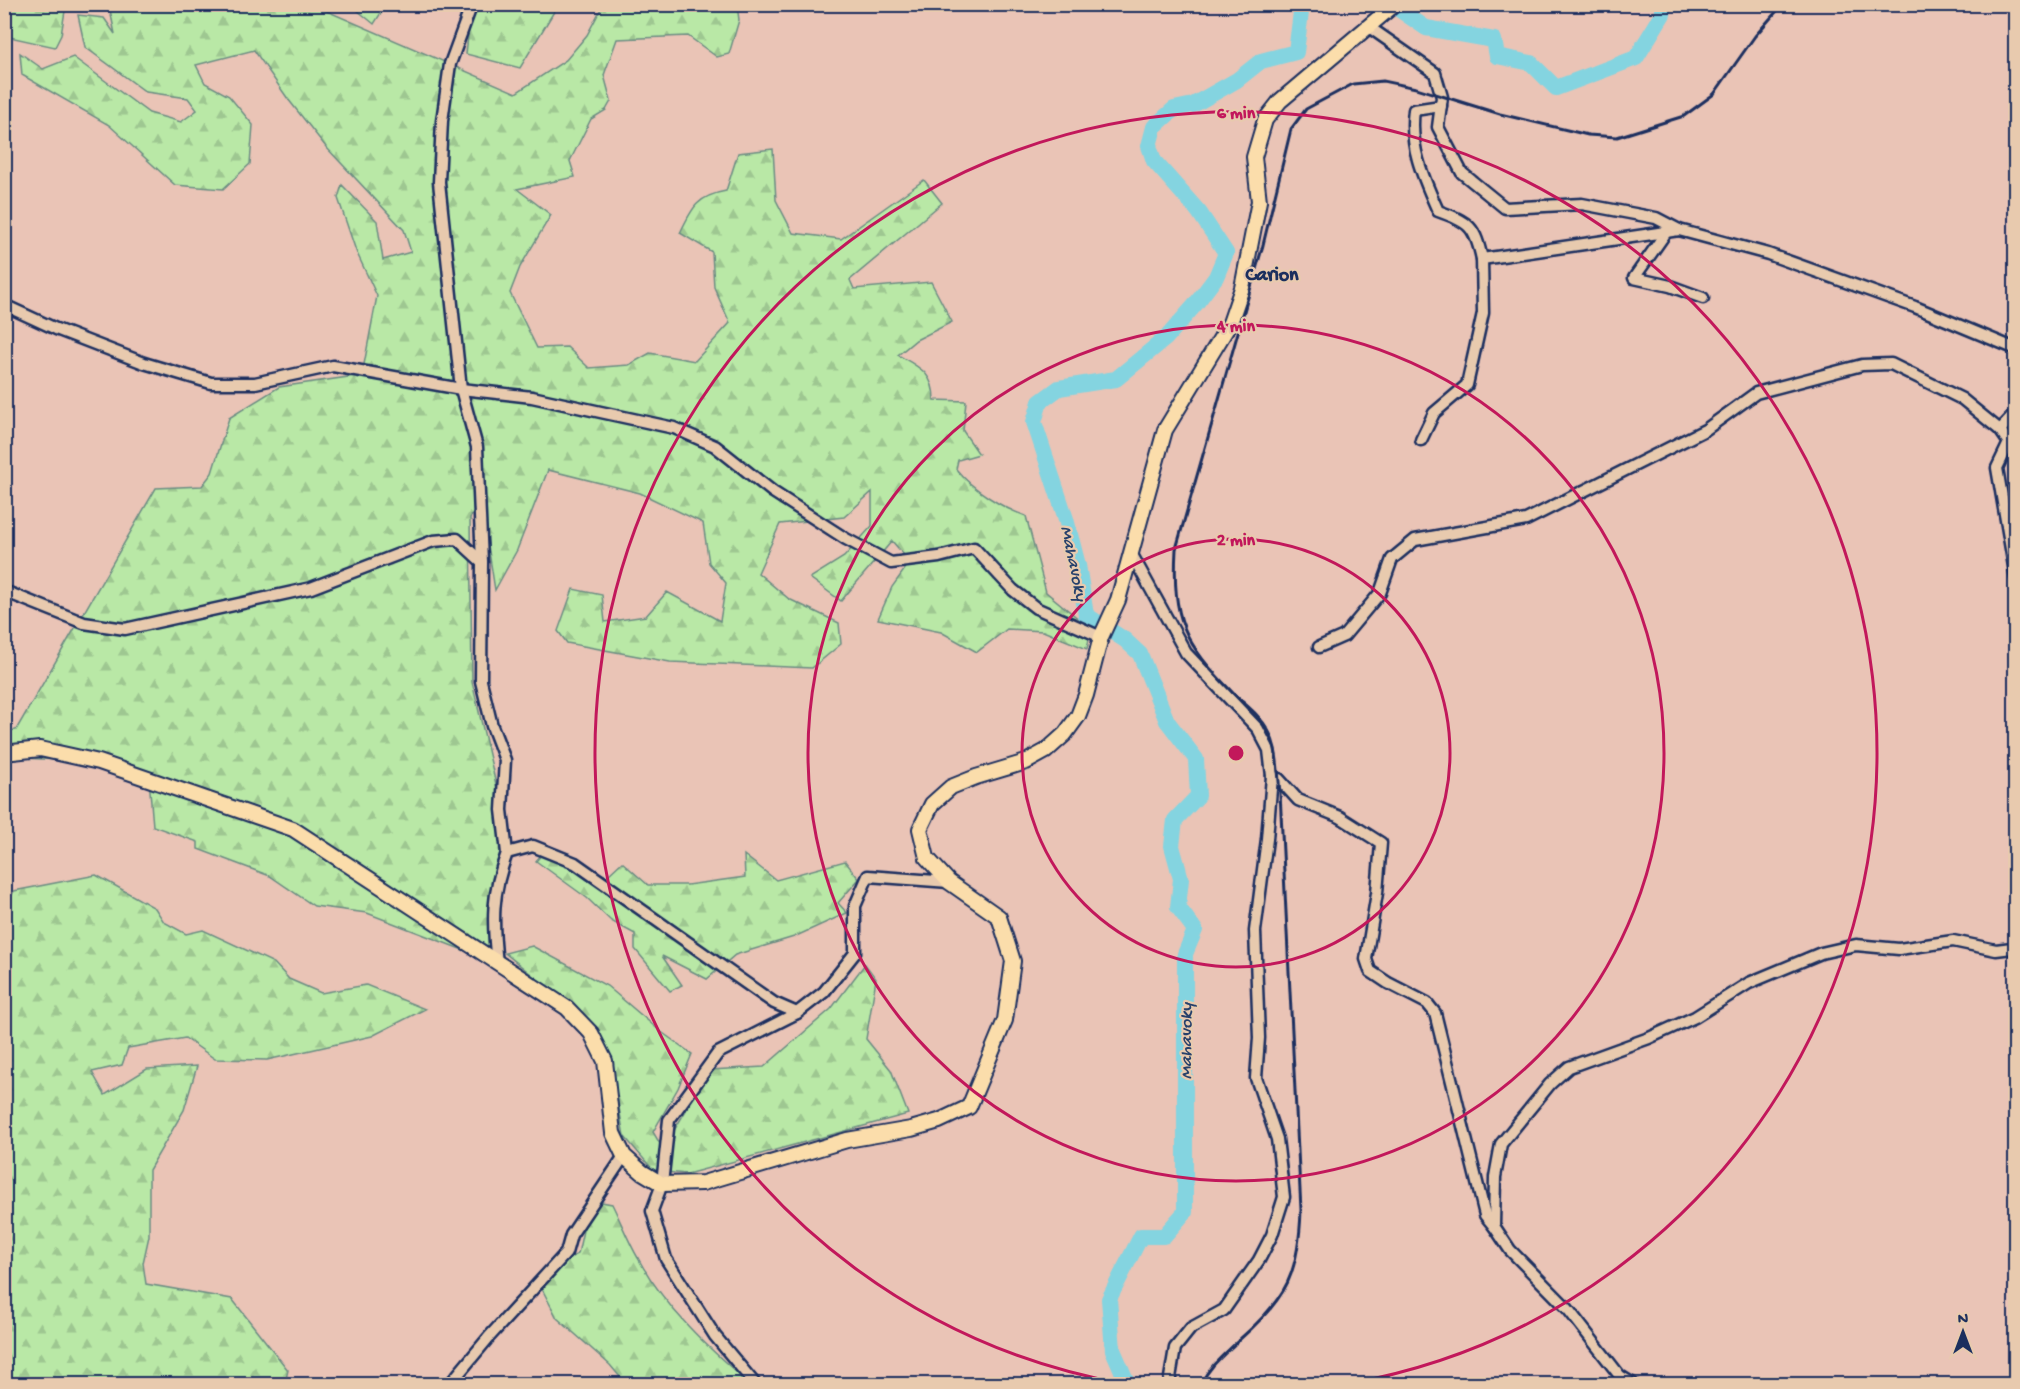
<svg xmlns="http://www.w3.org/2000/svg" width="2020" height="1389" viewBox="0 0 2020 1389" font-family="'Gochi Hand',sans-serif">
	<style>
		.forest { fill: url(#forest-firs); stroke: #6a8c82; stroke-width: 1.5 }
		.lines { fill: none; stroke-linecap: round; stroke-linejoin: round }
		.river { stroke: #84d4e0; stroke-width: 16 }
		.minor-casing { stroke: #1b2f5e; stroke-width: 15 }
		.major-casing { stroke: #1b2f5e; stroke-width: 18 }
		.minor { stroke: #e8caae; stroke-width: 10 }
		.major { stroke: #fbddab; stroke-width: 14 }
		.rail { stroke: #1b2f5e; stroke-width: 3 }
		.ring { fill: none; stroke: #c2185b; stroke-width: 3 }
		.labels { text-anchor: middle; stroke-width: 4.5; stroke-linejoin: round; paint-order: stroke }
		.water-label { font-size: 18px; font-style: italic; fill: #26406b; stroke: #e8caae }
		.quarter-label { font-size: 20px; font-weight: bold; fill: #1b2f5e; stroke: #e8caae }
		.centre { fill: #c2185b; stroke: #e8caae; stroke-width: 3 }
		.ring-label { font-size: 18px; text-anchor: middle; font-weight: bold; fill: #c2185b; stroke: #e8caae; stroke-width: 4.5; stroke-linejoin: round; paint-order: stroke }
	</style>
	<defs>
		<pattern id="forest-firs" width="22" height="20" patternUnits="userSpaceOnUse" patternTransform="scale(1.5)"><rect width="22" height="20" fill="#b9e8a6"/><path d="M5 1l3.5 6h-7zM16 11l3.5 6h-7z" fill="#9ec791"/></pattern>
	</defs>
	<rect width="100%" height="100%" fill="#eac4b6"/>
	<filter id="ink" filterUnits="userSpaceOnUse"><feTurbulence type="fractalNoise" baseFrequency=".0167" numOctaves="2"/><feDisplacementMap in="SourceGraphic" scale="12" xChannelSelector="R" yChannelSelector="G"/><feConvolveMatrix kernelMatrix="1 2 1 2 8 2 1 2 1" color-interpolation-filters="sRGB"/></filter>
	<g filter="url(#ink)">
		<!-- forest -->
		<g class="forest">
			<path d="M5 4 66 5 61 35 55 47 5 36Z"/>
			<path d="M109 5H313L516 93 566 60 587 35 603 5H737L739 20 729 54 717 57 688 36 617 39 604 75 611 101 606 110 591 119 570 161 575 177 517 189 551 215 520 267 510 293 537 348 567 347 589 368 629 365 650 353 695 361 730 323 714 287 712 252 680 233C692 208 697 196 726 191L738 153 773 149 776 200 793 233 841 239 924 180 942 203 850 280 854 289 931 282 952 322 916 340 898 355C919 367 934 373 934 400L966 401 963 431 979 454 958 460 956 469C972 489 1002 508 1026 516L1046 592 1091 629 1087 649 1043 631 1007 629 977 652 941 632 878 619 892 587 910 562 892 541 841 601 810 578 844 557 872 526V492L844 517 780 524 758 573 789 599 839 623 841 644 812 668 670 662 567 643 558 631 573 589 602 595 605 622 646 616 667 592 720 621 726 583 709 563 703 523 640 493 548 470 517 550 495 590 481 500 470 518 472 682 502 810 507 853 492 918 497 963 367 913 314 906 270 876 198 849V842L153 826 149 779 98 762 5 757 4 731 16 730 156 488 202 486 212 473 229 418 279 387 362 375 377 296 356 251 338 198 342 185 377 221 383 260 411 252 404 230 326 147 288 99 254 50 196 65 205 83 229 96 253 125 250 164 223 189 175 185 109 125 22 75 20 53 43 69 73 57 149 113 181 122 197 110 188 98 146 92 85 47 78 15 104 18 115 34Z"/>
			<path d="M351 5H386L374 24Z"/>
			<path d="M461 5H558L520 68 466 54 471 8Z"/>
			<path d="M545 851 607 876 622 862 648 885H687L745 877 744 855 776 880 845 861 859 879 838 903 847 913 794 937 735 955 707 979 662 956 682 985 670 991 635 949V934L611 921 587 898 536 861Z"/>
			<path d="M96 875 155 908 164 922 186 934 203 930 274 963 289 979 321 993 366 985 425 1009 372 1036 267 1060 215 1059 185 1038 128 1048 122 1065 92 1072 105 1095 147 1069 197 1066 184 1110 149 1170V1236L143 1263 146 1284 232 1299 288 1370 285 1384H5V905L14 891Z"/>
			<path d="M532 946 607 986 660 1031 692 1054 678 1088 653 1132 663 1149 710 1070 764 1067 831 1009 865 964 876 979 866 1039 891 1070 908 1114 687 1174 654 1171 624 1136 610 1057 594 1025 505 953Z"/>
			<path d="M596 1201 612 1204C621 1222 628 1241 638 1258 664 1307 709 1349 750 1384H626L610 1365 557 1318 540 1285 563 1261 578 1254 585 1221Z"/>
		</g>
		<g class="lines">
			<!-- river -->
			<g class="river">
				<path d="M1391 4 1426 28 1494 40 1497 56 1531 63 1556 88 1636 58 1663 14V4"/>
				<path d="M1124 1384 1126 1380 1113 1350 1109 1299 1141 1236H1164L1185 1212V954L1195 930 1178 907 1181 879 1172 846 1175 820 1198 796 1196 759 1167 721 1140 654 1125 640 1086 615 1078 565 1066 519 1034 422 1040 402 1059 388 1116 379 1166 338 1195 305 1216 277 1226 253 1199 212 1154 161 1149 146 1154 127 1174 109 1193 105 1237 80 1261 61 1296 52 1302 4"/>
			</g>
			<defs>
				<g id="minor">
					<path d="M472 4 450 64 442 121 439 182 461 389 477 447 482 562"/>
					<path d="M1369 27 1435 73 1442 97 1438 127 1462 173 1505 208 1582 204 1656 218 1679 230 1768 254 1915 307 2016 349"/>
					<path d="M1441 106 1414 110C1409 147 1423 177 1438 211 1470 222 1475 227 1482 259L1679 230"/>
					<path d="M1667 231 1634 278 1670 286 1703 298"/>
					<path d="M4 305 56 329 144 363 211 383H255L333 366 461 389 532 397 674 428 715 446 773 492 846 539 891 563 939 557 974 548 1013 590 1036 608 1101 637"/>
					<path d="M2000 430 2009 443 1997 468 2016 578"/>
					<path d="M1421 440 1434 413 1467 385 1483 313 1482 259"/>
					<path d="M1131 553 1186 653 1258 729 1269 750 1272 776 1267 839 1255 931 1259 1038 1256 1078 1277 1139 1284 1197 1272 1235 1259 1260 1224 1310 1191 1328 1175 1348 1169 1384"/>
					<path d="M4 591 84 623 125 629 311 588 433 541 457 539 482 562 481 681 492 726 505 760 502 810 507 853"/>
					<path d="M1319 647 1344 636 1380 593 1392 559 1415 540 1526 520 1705 430 1756 393 1862 365 1891 364 1962 399 2000 430 2016 413"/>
					<path d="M1272 776 1279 779 1298 800 1340 817 1381 843 1377 893 1366 959 1370 971 1388 983 1427 1003 1435 1013 1485 1215 1494 1226"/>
					<path d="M497 963C492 920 492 893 507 853L533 846 575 863 774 1003 797 1013"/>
					<path d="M450 1384 489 1337 566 1253 571 1235 624 1156"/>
					<path d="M755 1384 715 1336 666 1259 652 1211 662 1184 669 1120 718 1053 797 1013 824 992 855 953V906L868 876 949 882"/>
					<path d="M1633 1384 1620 1376 1568 1309 1510 1250 1494 1226 1495 1177 1501 1144 1550 1084 1569 1067 1649 1038 1695 1017 1749 983 1821 953 1856 945 1899 949 1953 941 1996 950 2012 948 2016 943"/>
				</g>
				<path id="major" d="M4 753 40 749 99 762 293 829 567 1008 591 1033 605 1061 613 1133 624 1156 642 1172 662 1184 703 1183 847 1140 911 1129 939 1121 969 1107 1005 1020 1013 961 999 917 949 882 927 858 920 829 932 804 951 787 976 777 1026 762 1046 751 1065 734 1078 716 1086 695 1101 637 1118 600 1165 430 1230 323 1242 288 1259 201 1254 157 1265 120 1280 101 1395 4"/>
			</defs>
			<!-- minor casing -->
			<use href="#minor" class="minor-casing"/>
			<!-- major casing -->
			<use href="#major" class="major-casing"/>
			<!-- minor -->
			<use href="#minor" class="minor"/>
			<!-- major -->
			<use href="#major" class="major"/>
			<!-- rail -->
			<path class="rail" d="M1201 1384C1210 1365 1225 1354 1240 1339 1287 1298 1299 1273 1301 1210L1280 793C1278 774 1278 747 1268 730 1260 715 1245 705 1233 693 1184 643 1172 620 1176 549L1263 245 1291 129 1306 109 1353 84 1383 81 1416 88 1500 114 1588 135 1617 137 1684 116 1714 94 1755 36 1783 4"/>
		</g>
	</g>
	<!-- distance rings -->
	<g class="ring">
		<circle cx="1236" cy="753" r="214"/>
		<circle cx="1236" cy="753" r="428"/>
		<path d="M1125 1384A641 641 0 1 1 1347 1384"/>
	</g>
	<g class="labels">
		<!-- water labels -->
		<g class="water-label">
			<text transform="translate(1075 563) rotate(78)" y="6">Mahavoky</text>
			<text transform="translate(1185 1041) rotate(-90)" y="6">Mahavoky</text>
		</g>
		<!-- quarter labels -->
		<g class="quarter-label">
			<text x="1272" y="280">Carion</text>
		</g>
	</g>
	<circle cx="1236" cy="753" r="9" class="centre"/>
	<g class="ring-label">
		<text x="1236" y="118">6 min</text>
		<text x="1236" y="331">4 min</text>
		<text x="1236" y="545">2 min</text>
	</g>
	<!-- margin -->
	<rect width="2020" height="1389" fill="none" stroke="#e8caae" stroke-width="24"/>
	<rect x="12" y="12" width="1996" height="1365" fill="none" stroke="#1b2f5e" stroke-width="2" filter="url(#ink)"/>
	<!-- north arrow -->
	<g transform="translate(1963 1332)" stroke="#e8caae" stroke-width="4.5" paint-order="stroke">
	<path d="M0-4.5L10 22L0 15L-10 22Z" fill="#1b2f5e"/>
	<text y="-9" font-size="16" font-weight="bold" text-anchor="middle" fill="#1b2f5e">N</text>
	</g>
</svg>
